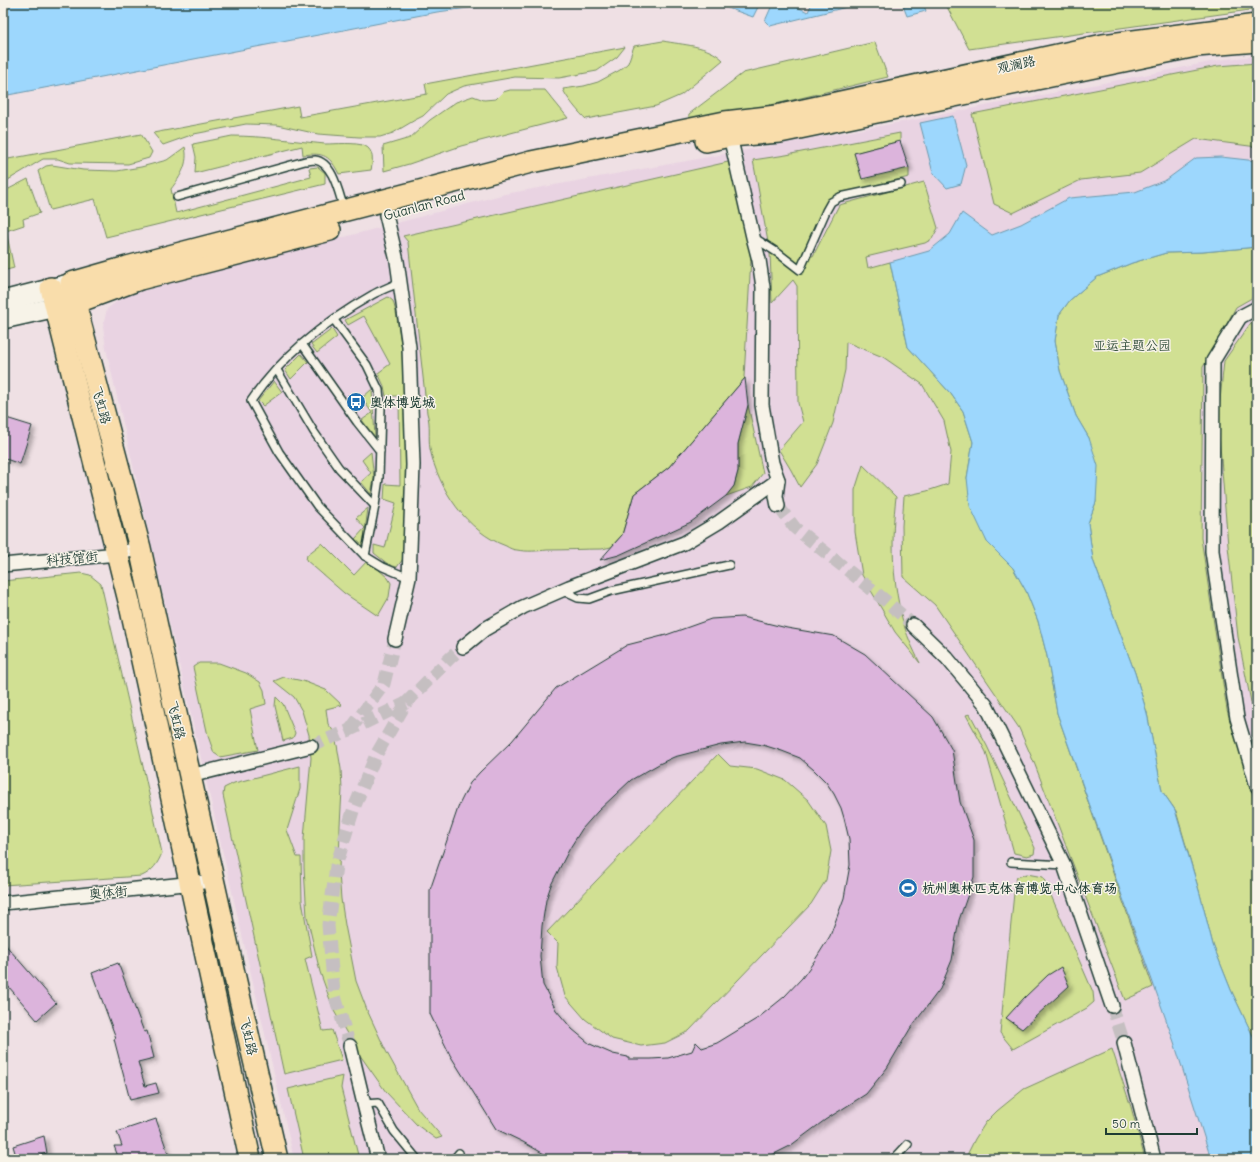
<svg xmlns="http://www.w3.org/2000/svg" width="1260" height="1162" viewBox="0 0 1260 1162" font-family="Delius,'LXGW WenKai TC',sans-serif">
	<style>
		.built { fill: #e9d3e2 }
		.green { fill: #d1e093; stroke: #788e64 }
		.water { fill: #9dd7fd; stroke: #6b99ad }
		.building { fill: #dcb4dc; stroke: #1f3d34; fill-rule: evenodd; filter: url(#shadow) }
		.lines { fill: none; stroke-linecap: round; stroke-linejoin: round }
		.street-tunnel { stroke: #c5bfc1; stroke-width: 13; stroke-dasharray: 13 6; stroke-linecap: butt }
		.lane-casing { stroke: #1f3d34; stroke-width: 10 }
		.street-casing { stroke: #1f3d34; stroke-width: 16 }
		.secondary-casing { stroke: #1f3d34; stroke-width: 22 }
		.primary-casing { stroke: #1f3d34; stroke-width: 24 }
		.lane { stroke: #f7f3e8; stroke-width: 7 }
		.street { stroke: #f7f3e8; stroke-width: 13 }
		.secondary { stroke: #f7f3e8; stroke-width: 19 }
		.primary { stroke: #f9ddab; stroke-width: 21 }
		.labels { text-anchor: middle; stroke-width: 3; stroke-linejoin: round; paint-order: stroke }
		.street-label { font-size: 13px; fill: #1f3d34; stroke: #f7f3e8 }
		.park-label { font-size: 13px; fill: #3a5542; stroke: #f7f3e8 }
		.poi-label { font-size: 13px; font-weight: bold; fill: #1f3d34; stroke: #f7f3e8; text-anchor: start }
	</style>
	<defs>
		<filter id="shadow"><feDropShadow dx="3.5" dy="3.5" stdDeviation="2" flood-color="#0004"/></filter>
	</defs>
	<rect width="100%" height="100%" fill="#efe0e4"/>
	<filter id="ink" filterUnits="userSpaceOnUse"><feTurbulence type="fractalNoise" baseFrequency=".025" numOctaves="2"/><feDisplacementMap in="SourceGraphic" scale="8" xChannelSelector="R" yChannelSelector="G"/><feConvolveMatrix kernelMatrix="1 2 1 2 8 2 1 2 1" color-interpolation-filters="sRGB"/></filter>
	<g filter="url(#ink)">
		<!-- built -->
		<path class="built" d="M1257 56V1159H294L106 349 103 326 107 309 124 296 505 194 913 120 1226 59Z"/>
		<!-- green -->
		<g class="green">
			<path d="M945 3H1257V9L969 49Z"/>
			<path d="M663 41C683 45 708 45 723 60L681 95 656 106 586 119C580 114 565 96 563 89L584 86 598 82 620 70 628 63 634 46Z"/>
			<path d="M875 42 888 77 780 103 688 122 689 114 743 73Z"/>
			<path d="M625 47 617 57 597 71 559 78 515 77 464 86 446 94 423 116 415 120 393 133 380 137H359L318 134 277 125 246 124 194 134 163 145 153 133 298 106 300 117 427 94 425 84Z"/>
			<path d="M1257 63V147L1196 139 1140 173 1081 180 1013 213 994 204 972 114 1218 66Z"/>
			<path d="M510 90H545L568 118 461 146 409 164 384 171 383 146 410 138 430 120 456 102 473 96 484 100 496 99 503 92Z"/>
			<path d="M900 133V141L855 153 909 168V177L839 194 828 199 802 254 813 256 839 205 924 182 938 228 932 239 925 243 866 257 868 268 890 262 908 347 951 394 963 411 973 442 967 478 987 542 1013 568 1026 591 1038 621 1047 656 1057 713 1153 987 1125 1000 1035 765 1019 728 935 605 903 577 902 526 904 496 927 491 948 484 951 452 944 421 922 384 883 357 846 342 845 370 833 423 817 464 800 487 791 470 779 450 803 422 798 403 797 286 793 280 772 303 770 253 753 160 786 155Z"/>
			<path d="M141 134 152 152 149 158 128 164 70 163 58 159H43L3 183V160Z"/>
			<path d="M232 136C264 136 294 141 325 144 335 144 356 142 365 146 374 150 373 162 371 170L339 174C330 156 324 152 303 155L302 146 195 173 196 157 193 144Z"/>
			<path d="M185 147C189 163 181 176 171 189L176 213 311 177 309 168 318 167 325 173V184L106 237 95 199 50 210 38 171 46 166 52 165 83 170 117 171 141 167 167 160Z"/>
			<path d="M728 162 734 181 751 258 744 377 745 378 669 467 634 494 622 535 611 547 602 549C584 549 566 550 547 550 538 551 527 552 517 550 513 550 509 548 506 546 467 532 438 488 430 449 428 437 431 425 427 413L408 242 403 236Z"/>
			<path d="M28 179 40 213 23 219 24 225 6 231 14 268 3 271V192Z"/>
			<path d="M1257 247V295L1236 307 1203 367 1201 538 1227 710 1257 809V1047L1252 1034 1231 990 1213 945 1200 894 1176 811 1162 791 1147 713 1135 673 1093 560 1088 523 1096 502 1089 438 1076 416 1060 371 1055 341 1059 315 1070 300 1097 277 1132 263 1166 253 1203 252Z"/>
			<path d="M388 297 393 301 396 312 402 350 407 464 403 559 397 567 389 565 374 553V545L385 548 396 503 384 499 385 484 400 485 399 396H386L384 386 378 373 390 364 364 316 348 325 345 320Z"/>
			<path d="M1255 317H1257V727H1256L1238 637 1228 546 1218 420 1224 361Z"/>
			<path d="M332 329 337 337 317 353 311 345Z"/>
			<path d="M301 354 308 362 291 379 285 370Z"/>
			<path d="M274 381 282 392 263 406 258 401Z"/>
			<path d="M372 389 375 437 362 420 372 413 362 398Z"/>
			<path d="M748 405 763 473 752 487 726 496 734 486 738 471V444Z"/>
			<path d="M371 452 374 478 371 494 361 482 371 473 362 460Z"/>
			<path d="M863 465 896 497C891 539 892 577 902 618 906 634 913 649 920 663L895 632 862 575 855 532V490Z"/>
			<path d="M368 508 363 546 355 539 365 528 356 518Z"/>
			<path d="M322 543 354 575 368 560 388 578 391 583 389 597 378 616 344 593 306 560 307 555Z"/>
			<path d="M81 573 90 575 101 584 140 753 162 853C158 863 153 871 142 876L3 885V581Z"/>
			<path d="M199 663H219L246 673 260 682 264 690 266 704 250 709 258 750 220 757 214 753 208 736 193 667Z"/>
			<path d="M284 677 303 681 326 690 342 705 326 709 328 724 332 729 337 745 341 769 342 790 340 825 339 873 341 899 345 925 356 981 367 1010 386 1051 418 1109 442 1137 436 1139 417 1125 386 1092 357 1051 334 1011 320 972 307 917 304 868V838L311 758 309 735 302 711 294 697 274 681Z"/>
			<path d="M276 697 283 704 295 733 293 738 283 741 275 706Z"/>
			<path d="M970 714 987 746 1035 848 1034 854 1027 856 1014 853 986 752 966 715Z"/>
			<path d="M718 754 730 766 757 769 785 780 808 800 826 826 831 851 826 880 811 904 689 1031 665 1043 641 1046 612 1039 585 1019 565 996 557 967 558 943 547 932Z"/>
			<path d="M300 766V789L287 830 297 857H301L302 901 312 956 305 959 323 1031 332 1030 342 1060 284 1074 223 795 224 788 234 783Z"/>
			<path d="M1027 874 1043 877 1093 992 1094 1002 1087 1008 1013 1049 1000 1033 1015 883 1017 877Z"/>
			<path d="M1112 1049 1131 1107 1145 1159H965L975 1139 986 1122 997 1111 1024 1089Z"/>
			<path d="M343 1076 341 1088 359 1159H304L288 1089Z"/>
		</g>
		<!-- water -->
		<g class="water">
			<path d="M3 3H507L437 12 3 96Z"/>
			<path d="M714 3H760L753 17Z"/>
			<path d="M773 3H788L808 12 812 3H863L770 26 765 21Z"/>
			<path d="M902 3H923L926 11 907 16Z"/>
			<path d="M953 116 966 165 961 184 947 188 933 173 920 123Z"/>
			<path d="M1221 157 1257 161V247L1203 252 1166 253 1132 263 1097 277 1070 300 1059 315 1055 341 1060 371 1076 416 1089 438 1098 466 1096 502 1088 523 1093 560 1135 673 1147 713 1162 791 1175 810 1200 894 1213 945 1231 990 1252 1034 1257 1047V1159H1211L1174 1042 1057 713 1047 656 1038 621 1026 591 1013 568 987 542 970 506 967 478 973 442 963 411 951 394 908 347 890 262 929 251 950 234 962 213 992 235 1021 224 1069 198 1135 192 1166 180 1196 158Z"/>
		</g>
		<!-- building -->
		<g class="building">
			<path d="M900 141 909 168 862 179 854 153Z"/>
			<path d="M745 378 748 405 738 444V471L734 486 726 496 691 522 619 555 600 560 622 535 634 494 669 467Z"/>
			<path d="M3 417 32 426 20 464 3 458Z"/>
			<path d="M742 617 787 628 834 636 865 654 933 717 952 750 960 802 974 840V877L959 920 952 960 940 989 910 1029 887 1068 866 1094 825 1120 790 1146 764 1159H553L523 1142 496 1129 450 1055 430 1014V890L459 805 470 783 480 772 512 741 556 688 627 645 666 635 711 619ZM745 742 763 745 782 751 800 758 814 770 826 782 834 794 841 808 844 818 849 839 850 865 844 898 830 936 815 960 802 978 784 997 758 1018 717 1043 702 1048 696 1042 692 1051 668 1058 651 1059H628V1057L613 1054 590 1044 572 1029 556 1010 543 985 540 956 542 926 546 900 551 885 570 848 582 829 598 811 631 780 659 764 674 757 721 745Z"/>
			<path d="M3 942 56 1003 37 1020 3 980Z"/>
			<path d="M118 963 144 1032 147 1031 154 1058 138 1062 145 1086 156 1083 159 1093 130 1100 114 1039 116 1038 92 973Z"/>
			<path d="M1061 967 1069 986 1022 1029 1006 1018 1024 998 1048 975Z"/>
			<path d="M156 1119 170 1159H119L114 1146H122L117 1132Z"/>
			<path d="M44 1136 47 1153 28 1159H17L13 1146Z"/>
		</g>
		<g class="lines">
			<!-- street-tunnel -->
			<g class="street-tunnel">
				<path d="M778 506 795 528 886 601 913 625"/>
				<path d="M350 730 384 684 395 639"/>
				<path d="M311 746 350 730 406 703"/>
				<path d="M1112 1006 1124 1043"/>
				<path d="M350 1046 334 993 328 925 336 866 354 808 376 755 406 703 450 658 463 647"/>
			</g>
			<defs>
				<g id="lane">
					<path d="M177 197 305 161C308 161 312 160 315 160 333 162 339 194 344 209"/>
					<path d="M753 237 778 253 800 270 826 211 831 202 840 197 901 184"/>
					<path d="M400 282C390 287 381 290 372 295 326 321 281 357 251 401L279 452 317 506 365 556 383 567 409 578"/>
					<path d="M334 320 367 365 379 390 381 409 379 478 375 506 365 556"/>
					<path d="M302 344 357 422 380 451"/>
					<path d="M277 370 314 432 339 468 375 506"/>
					<path d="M561 590 578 598 589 599 611 591 729 565"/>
					<path d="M1011 862 1064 865"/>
					<path d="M364 1104 378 1103 394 1131 417 1159"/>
					<path d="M454 1159 459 1153"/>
					<path d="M894 1159 908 1144"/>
				</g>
				<g id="street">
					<path d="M730 136 753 237 759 260 763 287 762 405 772 463 778 480 776 496 778 506"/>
					<path d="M386 215 397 261 409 347 413 465 409 578 395 639"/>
					<path d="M1257 308 1240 317 1213 361 1212 551 1237 718 1257 786"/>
					<path d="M3 565 117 554 140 548"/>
					<path d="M913 625 947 658 986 705 1064 865 1112 1006"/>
					<path d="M463 647 485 629 523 607 569 587 684 543 719 522 778 480"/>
					<path d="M190 776 311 746"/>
					<path d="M3 903 213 881"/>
					<path d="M1124 1043 1154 1159"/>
					<path d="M350 1046 364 1104 378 1159"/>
				</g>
				<g id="secondary">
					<path d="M3 301 65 285"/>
					<path d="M3 319 70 304"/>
				</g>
				<g id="primary">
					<path d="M706 141 730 136 780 132 1196 46 1257 41"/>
					<path d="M51 288 130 605 250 1159"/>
					<path d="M75 303 140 279 330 230"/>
					<path d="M277 1159 236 982 171 691 140 548 75 303 71 283 127 267 531 162 725 122 776 116 1103 45 1257 25"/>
				</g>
			</defs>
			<!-- lane casing -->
			<use href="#lane" class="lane-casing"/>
			<!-- street casing -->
			<use href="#street" class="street-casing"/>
			<!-- secondary casing -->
			<use href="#secondary" class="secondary-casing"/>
			<!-- primary casing -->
			<use href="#primary" class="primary-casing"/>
			<!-- lane -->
			<use href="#lane" class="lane"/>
			<!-- street -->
			<use href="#street" class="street"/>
			<!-- secondary -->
			<use href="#secondary" class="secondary"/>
			<!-- primary -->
			<use href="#primary" class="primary"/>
		</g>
	</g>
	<!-- icons -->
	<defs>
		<symbol id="bus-disc" viewBox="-11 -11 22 22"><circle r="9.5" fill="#1f6fb2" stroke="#f7f3e8"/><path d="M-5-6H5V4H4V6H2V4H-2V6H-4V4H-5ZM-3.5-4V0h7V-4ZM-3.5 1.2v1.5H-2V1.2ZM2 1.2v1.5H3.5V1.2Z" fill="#fff"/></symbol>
		<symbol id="stadium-disc" viewBox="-11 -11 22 22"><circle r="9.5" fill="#1f6fb2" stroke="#f7f3e8"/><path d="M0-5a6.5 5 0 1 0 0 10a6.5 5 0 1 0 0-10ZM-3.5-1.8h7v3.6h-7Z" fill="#fff"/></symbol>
	</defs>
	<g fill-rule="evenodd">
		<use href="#bus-disc" x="345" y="391" width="22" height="22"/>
		<use href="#stadium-disc" x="897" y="877" width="22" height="22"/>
	</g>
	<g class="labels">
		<!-- street labels -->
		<g class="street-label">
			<text transform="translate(1016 64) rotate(-12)" y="5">观澜路</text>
			<text transform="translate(424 205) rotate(-15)" y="5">Guanlan Road</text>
			<text transform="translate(102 405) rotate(75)" y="5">飞虹路</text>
			<text transform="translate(72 558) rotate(-5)" y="5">科技馆街</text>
			<text transform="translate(177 720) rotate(77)" y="5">飞虹路</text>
			<text transform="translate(108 892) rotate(-6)" y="5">奥体街</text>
			<text transform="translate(249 1036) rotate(77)" y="5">飞虹路</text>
		</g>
		<!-- park labels -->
		<g class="park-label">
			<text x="1132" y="350">亚运主题公园</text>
		</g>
		<!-- poi labels -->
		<g class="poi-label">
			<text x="370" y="407">奥体博览城</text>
			<text x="922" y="893">杭州奥林匹克体育博览中心体育场</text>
		</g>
	</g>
	<!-- margin -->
	<rect width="1260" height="1162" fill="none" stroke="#f7f3e8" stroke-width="16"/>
	<rect x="8" y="8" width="1244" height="1146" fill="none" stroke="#1f3d34" stroke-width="1.5" filter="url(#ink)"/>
	<!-- scale -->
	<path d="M1106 1128v6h91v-6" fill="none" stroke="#1f3d34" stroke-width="2"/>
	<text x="1112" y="1128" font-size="12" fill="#1f3d34" stroke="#f7f3e8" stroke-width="3" paint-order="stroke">50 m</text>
</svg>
